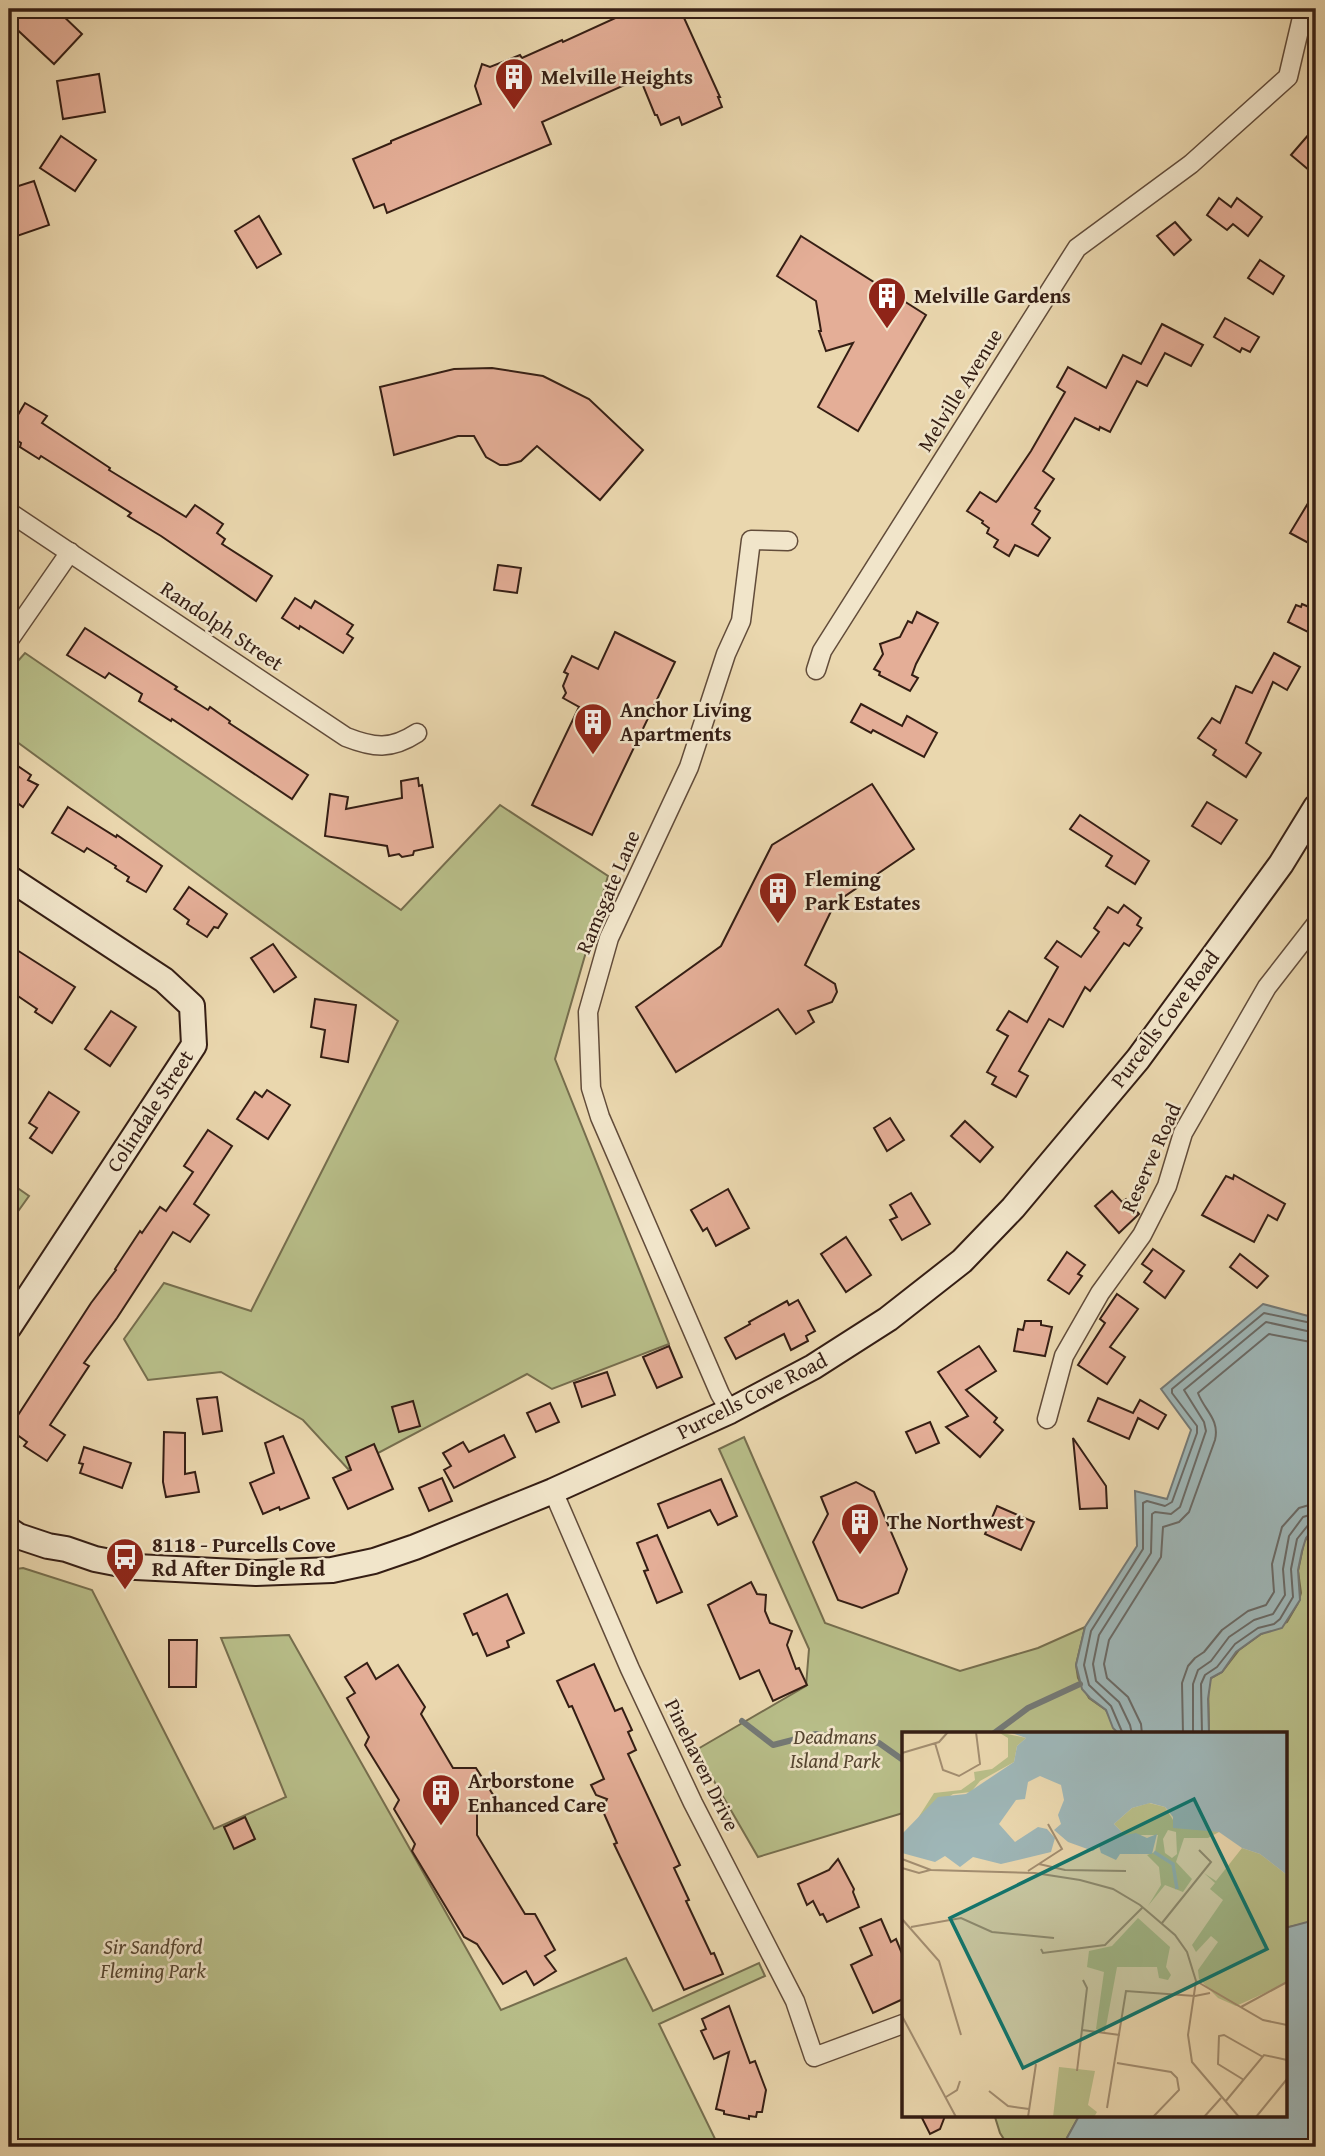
<svg xmlns="http://www.w3.org/2000/svg" width="1325" height="2156" viewBox="0 0 1325 2156" font-family="'Gentium Book Plus',serif">
	<style>
		.green { fill: #b8be89; stroke: #766e4e; stroke-width: 2 }
		.water { fill: #9eb6b7; stroke: #747976; stroke-width: 2 }
		.lines { fill: none; stroke-linecap: round; stroke-linejoin: round }
		.shore { stroke: #6a6a66; stroke-width: 2 }
		.stream { stroke: #747976; stroke-width: 6 }
		.building { fill: #e4ae97; stroke: #351e14; stroke-width: 2 }
		.street-casing { stroke: #624c3a; stroke-width: 21 }
		.secondary-casing { stroke: #351e14; stroke-width: 28 }
		.street { stroke: #f1e5ca; stroke-width: 18 }
		.secondary { stroke: #f1e5ca; stroke-width: 24 }
		.labels { text-anchor: middle; stroke-width: 5; stroke-linejoin: round; paint-order: stroke }
		.poi-label { font-size: 21px; font-weight: bold; fill: #351e14; stroke: #f1e5ca; text-anchor: start }
		.street-label { font-size: 21px; fill: #351e14; stroke: #f1e5ca }
		.park-label { font-size: 21px; font-style: italic; fill: #564631; stroke: #f1e5ca }
		.inset-river { fill: none; stroke: #9eb6b7; stroke-width: 3.5 }
		.inset-road { fill: none; stroke: #a28d70; stroke-width: 2 }
		.view { fill: #0f766e; fill-opacity: 0.15; stroke: #0f766e; stroke-width: 3.5 }
		.inset-edge { fill: none; stroke: #351e14; stroke-width: 3.5 }
	</style>
	<rect width="100%" height="100%" fill="#ead7ae"/>
	<filter id="stains"><feTurbulence type="fractalNoise" baseFrequency=".00286" numOctaves="4"/><feColorMatrix values="0 0 0 0 .2 0 0 0 0 .09 0 0 0 0 .02 0 0 0 .5 -.17"/></filter>
	<radialGradient id="worn" r=".72"><stop offset=".6" stop-color="#630" stop-opacity="0"/><stop offset="1" stop-color="#630" stop-opacity=".3"/></radialGradient>
	<!-- green -->
	<g class="green">
		<path d="M25 653 401 910 500 805 608 876 555 1059 669 1344 552 1389 527 1374 348 1469 303 1420 221 1372 148 1380 124 1339 164 1283 251 1311 398 1021 9 736V671Z"/>
		<path d="M9 1182 29 1196 9 1224Z"/>
		<path d="M744 1437 825 1623 960 1671 1038 1648 1085 1627 1076 1665 1078 1678 1089 1698 1106 1710 1119 1734H903V1813L758 1857 696 1750 806 1686 809 1649 719 1449Z"/>
		<path d="M1316 1526V1921L1285 1928V1734H1209L1208 1684 1211 1678 1222 1672 1239 1650 1261 1634 1287 1622 1298 1603 1301 1593 1298 1571 1304 1542Z"/>
		<path d="M23 1568 92 1590 214 1829 286 1797 221 1638 289 1635 501 2010 626 1958 653 2011 759 1963 765 1976 659 2024 719 2147H9V1570Z"/>
		<path d="M997 2116H1079L1062 2147H1009L1000 2133 995 2117Z"/>
	</g>
	<!-- water -->
	<g class="water">
		<path d="M1263 1304 1316 1318V1526L1306 1538 1302 1551 1298 1570 1300 1600 1282 1628 1261 1634 1236 1652 1222 1672 1211 1678 1208 1699 1209 1734H1119L1113 1728 1106 1710 1090 1698 1082 1689 1076 1665 1085 1627 1137 1546 1135 1491 1167 1499 1191 1430 1161 1389Z"/>
		<path d="M1311 1921H1316V2147H1062L1079 2116H1285V1928Z"/>
	</g>
	<g class="lines">
		<!-- shore -->
		<g class="shore">
			<path d="M1123 1734 1111 1706 1089 1685 1084 1665 1091 1631 1143 1549V1503L1147 1501 1165 1506 1172 1502 1197 1433V1426L1172 1393V1389L1264 1313 1316 1324"/>
			<path d="M1132 1734 1130 1725 1119 1702 1096 1681 1093 1664 1099 1635 1151 1553 1152 1514 1155 1512 1171 1514 1180 1507 1206 1431 1204 1422 1184 1390 1266 1322 1316 1333"/>
			<path d="M1142 1734 1141 1724 1128 1697 1107 1678 1104 1664 1109 1640 1161 1557 1163 1527 1179 1522 1189 1512 1215 1440C1220 1419 1204 1410 1198 1393L1269 1334 1316 1343"/>
			<path d="M1183 1734 1182 1683 1188 1666 1195 1658 1204 1652 1222 1630 1248 1611 1266 1605 1274 1592 1272 1564 1282 1527 1299 1508 1316 1503"/>
			<path d="M1193 1734V1684L1198 1670 1211 1661 1229 1637 1254 1620 1273 1614 1285 1595 1283 1569 1289 1536 1303 1517 1316 1513"/>
			<path d="M1202 1734 1201 1684 1205 1675 1217 1667 1235 1644 1258 1628 1274 1624 1280 1619 1293 1597 1291 1569 1297 1539 1309 1524 1316 1522"/>
		</g>
		<!-- stream -->
		<g class="stream">
			<path d="M742 1721 773 1745 816 1734 879 1743 903 1760"/>
			<path d="M993 1734 1028 1708 1080 1684"/>
		</g>
	</g>
	<!-- building -->
	<g class="building">
		<path d="M9 9H56L82 34 54 64 9 22Z"/>
		<path d="M635 9H680L720 97H718L722 107 682 125 679 117 661 125 657 115H655L640 78 542 122 551 144 387 213 384 204 374 208 353 159 391 143V141L481 104 475 86 482 64 490 67 520 55 522 58 562 40 563 42Z"/>
		<path d="M99 74 105 112 63 119 57 81Z"/>
		<path d="M1316 126V176L1291 155Z"/>
		<path d="M61 136 96 160 75 191 40 168Z"/>
		<path d="M34 181 49 225 14 237 9 222V189Z"/>
		<path d="M1219 198 1231 207 1237 198 1262 217 1248 236 1233 224 1227 230 1207 215Z"/>
		<path d="M259 216 281 254 257 268 235 231Z"/>
		<path d="M1175 222 1191 240 1174 255 1157 236Z"/>
		<path d="M801 236 926 315 858 431 818 407 853 343 826 351 819 331H821L816 301 777 276Z"/>
		<path d="M1260 260 1284 276 1273 294 1248 278Z"/>
		<path d="M1225 318 1259 337 1250 352 1242 348 1240 352 1214 337Z"/>
		<path d="M1162 324 1203 345 1191 366 1165 353 1147 386 1137 381 1110 432 1100 427 1099 430 1075 418 1043 471 1054 479 1035 508 1040 511 1032 524 1050 538 1038 556 1015 545 1009 556 994 547 998 540 987 533 989 528 982 523 983 521 967 511 980 492 996 502 998 500 1031 451 1065 392 1057 387 1068 367 1106 388 1123 355 1141 364Z"/>
		<path d="M492 368 543 376 589 399 643 450 600 500 537 446 521 461 507 465H500L486 457 474 436H458L394 455 380 387 454 369Z"/>
		<path d="M25 403 47 416 42 423 110 468 109 470 186 517 195 505 223 524 217 533 225 539 222 544 272 576 256 601 161 536 128 516 131 513 41 456 39 459 20 447 21 443 9 435V430Z"/>
		<path d="M1316 490V547L1290 533Z"/>
		<path d="M498 565 521 568 517 593 494 590Z"/>
		<path d="M295 598 311 608 315 601 353 625 347 634 353 638 343 653 300 626 299 629 282 618Z"/>
		<path d="M1302 604 1316 610V636L1288 622 1296 605 1301 607Z"/>
		<path d="M917 612 938 623 916 664 912 675 918 678 910 691 879 675 880 672 874 669 883 654 880 644 900 637 908 621 912 623Z"/>
		<path d="M85 628 177 687 175 689 208 710 210 707 230 721 229 723 308 775 292 799 172 719 171 721 139 701 142 694 109 673 105 678 67 655Z"/>
		<path d="M615 632 675 662 592 835 532 805 579 707 563 698 566 693 563 686 568 674 564 672 572 656 598 669Z"/>
		<path d="M1274 653 1300 667 1287 690 1273 682 1246 743 1261 753 1246 777 1213 755 1216 750 1198 738 1212 718 1220 723 1236 686 1252 693Z"/>
		<path d="M861 704 902 726 907 716 937 733 924 757 873 730 871 733 851 722Z"/>
		<path d="M9 760 31 775 28 780 38 785 23 807 9 797Z"/>
		<path d="M418 778 419 786 422 785 433 847 414 851 413 855 402 857 399 854 389 856 387 846 325 836 330 794 348 797 346 809 402 798 401 781Z"/>
		<path d="M872 784 914 849 835 903 805 965 835 984 837 992 832 1002 808 1011 814 1022 796 1034 778 1009 676 1072 636 1007 721 946 772 845Z"/>
		<path d="M1207 802 1237 820 1221 844 1192 826Z"/>
		<path d="M68 807 116 837 117 835 162 866 146 892 127 881 129 877 115 868 116 866 87 848 84 852 52 833Z"/>
		<path d="M1080 815 1149 861 1135 884 1106 866 1112 856 1070 829Z"/>
		<path d="M189 887 227 914 218 928 214 927 207 937 187 924 189 920 174 909Z"/>
		<path d="M1124 905 1141 918 1137 925 1142 928 1129 946 1124 943 1090 991 1085 987 1063 1027 1049 1019 1019 1071 1028 1076 1016 1097 992 1084 996 1077 987 1072 1008 1036 997 1030 1009 1011 1027 1022 1058 967 1045 958 1057 941 1081 957 1099 932 1094 928 1108 907 1118 913Z"/>
		<path d="M273 944 296 977 274 992 251 958Z"/>
		<path d="M9 945 75 987 52 1023 35 1012 37 1009 9 990Z"/>
		<path d="M315 999 356 1005 348 1062 321 1057 325 1030 311 1027Z"/>
		<path d="M111 1011 136 1027 110 1066 85 1049Z"/>
		<path d="M267 1090 290 1105 268 1139 237 1119 255 1092 262 1097Z"/>
		<path d="M49 1092 79 1112 52 1153 30 1138 37 1128 29 1123Z"/>
		<path d="M890 1118 904 1140 887 1151 874 1128Z"/>
		<path d="M965 1121 993 1147 980 1162 951 1136Z"/>
		<path d="M208 1130 232 1146 194 1204 209 1215 190 1242 173 1232 117 1318 84 1363 89 1366 50 1425 65 1435 47 1461 24 1446 27 1442 9 1429 91 1303 116 1270 115 1269 140 1231 142 1233 160 1207 166 1211 193 1172 184 1166Z"/>
		<path d="M1234 1175 1285 1204 1277 1220 1268 1215 1254 1242 1202 1215 1226 1176 1233 1179Z"/>
		<path d="M728 1189 749 1228 716 1246 707 1228 703 1231 691 1210Z"/>
		<path d="M1112 1191 1122 1202 1126 1199 1139 1214 1119 1233 1095 1206Z"/>
		<path d="M911 1193 930 1224 902 1240 890 1220 897 1217 890 1205Z"/>
		<path d="M846 1237 871 1275 846 1292 821 1254Z"/>
		<path d="M1153 1249 1184 1271 1165 1298 1144 1282 1152 1271 1142 1264Z"/>
		<path d="M1067 1252 1085 1265 1078 1274 1082 1276 1069 1294 1048 1280Z"/>
		<path d="M1240 1254 1268 1276 1257 1288 1230 1267Z"/>
		<path d="M1117 1294 1138 1309 1110 1347 1125 1357 1107 1384 1078 1365 1105 1323 1100 1319Z"/>
		<path d="M798 1300 815 1331 806 1336 808 1341 791 1350 784 1334 736 1359 725 1338 750 1324 749 1322 787 1301 789 1305Z"/>
		<path d="M1025 1321H1041V1325L1052 1327 1045 1356 1014 1351 1018 1329 1023 1330Z"/>
		<path d="M669 1346 682 1377 657 1388 643 1357Z"/>
		<path d="M979 1346 996 1371 966 1390 997 1418 994 1422 1003 1430 980 1457 946 1427 968 1416 938 1372Z"/>
		<path d="M607 1372 615 1395 582 1407 574 1383Z"/>
		<path d="M217 1397 222 1431 203 1434 197 1399Z"/>
		<path d="M1098 1398 1133 1413 1140 1400 1166 1415 1158 1429 1138 1418 1129 1439 1088 1421Z"/>
		<path d="M413 1401 420 1426 399 1432 392 1407Z"/>
		<path d="M550 1403 559 1422 536 1432 527 1413Z"/>
		<path d="M930 1422 939 1443 916 1453 906 1432Z"/>
		<path d="M164 1432 185 1433V1474L195 1472 199 1492 166 1497 163 1482Z"/>
		<path d="M504 1435 515 1457 454 1488 444 1470 451 1466 443 1453 463 1442 469 1452Z"/>
		<path d="M283 1436 309 1498 280 1510 279 1507 263 1514 250 1483 274 1473 265 1443Z"/>
		<path d="M1073 1438 1106 1486 1107 1508 1080 1509Z"/>
		<path d="M374 1444 393 1489 348 1509 333 1478 351 1470 346 1457Z"/>
		<path d="M84 1447 131 1463 122 1488 80 1473 83 1464 79 1463Z"/>
		<path d="M442 1478 452 1501 429 1511 419 1488Z"/>
		<path d="M721 1479 737 1516 718 1525 710 1510 668 1528 658 1504Z"/>
		<path d="M856 1482 874 1492 907 1569 898 1593 862 1608 838 1600 813 1542 828 1514 821 1497Z"/>
		<path d="M997 1506 1034 1522 1021 1550 985 1534Z"/>
		<path d="M657 1535 682 1592 657 1603 644 1571 648 1570 637 1543Z"/>
		<path d="M751 1582 757 1594 766 1595 765 1611 770 1623 792 1631 787 1645 796 1669 799 1668 807 1685 773 1701 759 1670 740 1679 708 1605Z"/>
		<path d="M507 1594 524 1633 507 1641 509 1647 487 1656 477 1633 473 1635 464 1614Z"/>
		<path d="M169 1640H197L196 1687H169Z"/>
		<path d="M367 1663 376 1679 398 1665 425 1707 421 1714 453 1768H476L497 1801 477 1814V1835L525 1914H535L555 1950 545 1956 556 1971 534 1985 526 1971 503 1984 477 1944 464 1937 412 1851 415 1844 394 1809 399 1800 365 1745 369 1737 347 1698 355 1693 345 1677Z"/>
		<path d="M594 1664 615 1711 622 1708 632 1730 628 1732 636 1750 628 1754 680 1865 674 1868 689 1900 686 1901 711 1954 714 1953 723 1974 684 1990 614 1844 617 1843 602 1809 607 1799 596 1795 591 1785 604 1779 572 1706 569 1707 557 1681Z"/>
		<path d="M245 1817 255 1839 234 1849 224 1827Z"/>
		<path d="M838 1859 854 1889 853 1892 859 1907 827 1922 823 1914 820 1915 813 1901 807 1905 798 1884 829 1870Z"/>
		<path d="M881 1919 891 1942 896 1939 903 1956V1999L873 2013 851 1965 872 1955 860 1928Z"/>
		<path d="M729 2006 750 2063 755 2061 766 2090 762 2112H757L756 2117 749 2116V2119L724 2114V2111L716 2109 729 2052 714 2059 701 2031 706 2029 702 2019Z"/>
		<path d="M921 2116H945L940 2129 930 2134Z"/>
	</g>
	<g class="lines">
		<defs>
			<g id="street">
				<path d="M9 512 346 737C374 748 391 750 417 733"/>
				<path d="M9 640 70 552"/>
				<path d="M816 670 822 651 1077 248 1191 164 1288 77 1304 9"/>
				<path d="M730 1411 720 1394 600 1117 591 1088 588 1012 609 938 689 767 726 654 741 621 751 540 788 541"/>
				<path d="M1047 1419 1064 1356 1100 1293 1142 1235 1167 1186 1183 1133 1267 987 1316 924"/>
				<path d="M553 1491 630 1669 693 1803 795 2001 814 2057 903 2024"/>
			</g>
			<g id="secondary">
				<path d="M9 878 164 980 192 1006 194 1045 9 1327"/>
				<path d="M9 1530 18 1536 48 1546 66 1549 95 1559 136 1567 256 1573 332 1570 374 1561 415 1547 553 1491 730 1411 813 1367 888 1319 962 1261 1013 1208 1138 1059 1281 864 1316 807"/>
			</g>
		</defs>
		<!-- street casing -->
		<use href="#street" class="street-casing"/>
		<!-- secondary casing -->
		<use href="#secondary" class="secondary-casing"/>
		<!-- street -->
		<use href="#street" class="street"/>
		<!-- secondary -->
		<use href="#secondary" class="secondary"/>
	</g>
	<!-- icons -->
	<defs>
		<symbol id="building-pin" viewBox="-11 -11 22 30"><path d="M0 17L-7.5 6A9.5 9.5 0 1 1 7.5 6Z" fill="#8f2418" stroke="#f1e5ca"/><path d="M-4-6H4V6H1V3H-1V6H-4ZM-2.5-4.3h1.7v1.8h-1.7ZM.8-4.3h1.7v1.8H.8ZM-2.5-1h1.7V.8h-1.7ZM.8-1h1.7V.8H.8Z" fill="#fff"/></symbol>
		<symbol id="bus-pin" viewBox="-11 -11 22 30"><path d="M0 17L-7.5 6A9.5 9.5 0 1 1 7.5 6Z" fill="#8f2418" stroke="#f1e5ca"/><path d="M-5-6H5V4H4V6H2V4H-2V6H-4V4H-5ZM-3.5-4V0h7V-4ZM-3.5 1.2v1.5H-2V1.2ZM2 1.2v1.5H3.5V1.2Z" fill="#fff"/></symbol>
	</defs>
	<g fill-rule="evenodd">
		<use href="#building-pin" x="492" y="55" width="44" height="60"/>
		<use href="#building-pin" x="865" y="274" width="44" height="60"/>
		<use href="#building-pin" x="571" y="700" width="44" height="60"/>
		<use href="#building-pin" x="756" y="869" width="44" height="60"/>
		<use href="#building-pin" x="838" y="1500" width="44" height="60"/>
		<use href="#bus-pin" x="103" y="1535" width="44" height="60"/>
		<use href="#building-pin" x="419" y="1771" width="44" height="60"/>
	</g>
	<g class="labels">
		<!-- poi labels -->
		<g class="poi-label">
			<text x="541" y="84">Melville Heights</text>
			<text x="914" y="303">Melville Gardens</text>
			<text x="620" y="717">Anchor Living<tspan x="620" dy="24">Apartments</tspan></text>
			<text x="805" y="886">Fleming<tspan x="805" dy="24">Park Estates</tspan></text>
			<text x="887" y="1529">The Northwest</text>
			<text x="152" y="1552">8118 - Purcells Cove<tspan x="152" dy="24">Rd After Dingle Rd</tspan></text>
			<text x="468" y="1788">Arborstone<tspan x="468" dy="24">Enhanced Care</tspan></text>
		</g>
		<!-- street labels -->
		<g class="street-label">
			<text transform="translate(960 390) rotate(-58)" y="7">Melville Avenue</text>
			<text transform="translate(222 626) rotate(34)" y="7">Randolph Street</text>
			<text transform="translate(608 892) rotate(-67)" y="7">Ramsgate Lane</text>
			<text transform="translate(1165 1019) rotate(-53)" y="7">Purcells Cove Road</text>
			<text transform="translate(150 1111) rotate(-57)" y="7">Colindale Street</text>
			<text transform="translate(1151 1158) rotate(-66)" y="7">Reserve Road</text>
			<text transform="translate(752 1396) rotate(-27)" y="7">Purcells Cove Road</text>
			<text transform="translate(702 1765) rotate(64)" y="7">Pinehaven Drive</text>
		</g>
		<!-- park labels -->
		<g class="park-label">
			<text x="835" y="1744">Deadmans<tspan x="835" dy="24">Island Park</tspan></text>
			<text x="153" y="1954">Sir Sandford<tspan x="153" dy="24">Fleming Park</tspan></text>
		</g>
	</g>
	<!-- overview -->
	<g transform="translate(902 1732)">
		<rect width="385" height="385" fill="#ead7ae"/>
		<path d="M96 0 124 6 115 14 112 30 78 49 69 60 51 62 16 86 32 61 59 58 73 48 72 40 90 37 106 25V6ZM247 71 263 75 271 88 317 100 306 106H282L274 130 290 147 281 160 263 153 246 174 259 153 257 135 245 123 253 120 256 103H223L212 92 230 76ZM266 98 274 100 275 122 270 126 263 121 261 107ZM340 116 358 122 385 143V251L334 274 316 266 297 247 296 238 316 210 309 204 294 220 290 213 321 168 308 157 313 151 302 141 314 149ZM236 186 268 215 264 235 269 243 266 248 257 246 255 235H215L203 300 194 297 202 240 185 235 187 219 210 214ZM157 335 193 339 186 373 195 380 192 385H151Z" fill="#b8be89" fill-rule="evenodd"/>
		<path d="M107 0H385V143L358 122 340 116 317 100 271 96V85L263 75 248 71 230 76 212 92 223 103 234 101 245 106 255 102 250 122H218L214 128 199 121 197 114 191 119 166 110 152 98 159 92 156 83 162 68 159 53 138 44 126 50 123 67 114 68 97 92 113 110 136 95 145 97 153 106 149 120 99 132 71 125 58 135 43 124 33 130 0 121 1 101 36 65 64 62 112 30 115 14 124 6Z" fill="#9eb6b7"/>
		<path class="inset-river" d="M252 120 271 132 275 157"/>
		<path class="inset-road" d="M33 11 41 38 57 44 78 32 74 0M0 21 37 10 46 0M0 127 29 138 133 141 178 148 211 157 238 173 273 203 285 220 294 249 286 303 290 330 337 385M137 132 163 138 224 139M0 136 17 141 28 138M126 139 160 117 146 92M0 187 37 229 59 303M260 191 309 130 297 118M9 195 59 186 90 200 152 206M139 217 141 221 203 213 241 175M294 249 361 288 385 293M339 275 385 250M0 284 54 385M180 298 218 303M215 331 269 340 275 346 277 358 251 385M175 339 185 256 181 248M342 348 316 332 317 304 322 303 361 325M87 359 106 374 127 377M44 365 55 358 58 349M323 370 362 323 385 328M205 376 224 259 293 264 308 261M126 385 134 332M302 385 319 366M354 385 385 347"/>
		<path class="view" d="M292 67 365 217 121 336 48 186Z"/>
		<rect width="385" height="385" class="inset-edge"/>
	</g>
	<!-- margin -->
	<rect width="1325" height="2156" fill="none" stroke="#ead7ae" stroke-width="35"/>
	<rect x="10" y="10" width="1304" height="2135" fill="none" stroke="#351e14" stroke-width="3.5"/>
	<rect x="18" y="18" width="1290" height="2121" fill="none" stroke="#351e14" stroke-width="2"/>
	<rect width="100%" height="100%" filter="url(#stains)"/>
	<rect width="100%" height="100%" fill="url(#worn)"/>
</svg>
